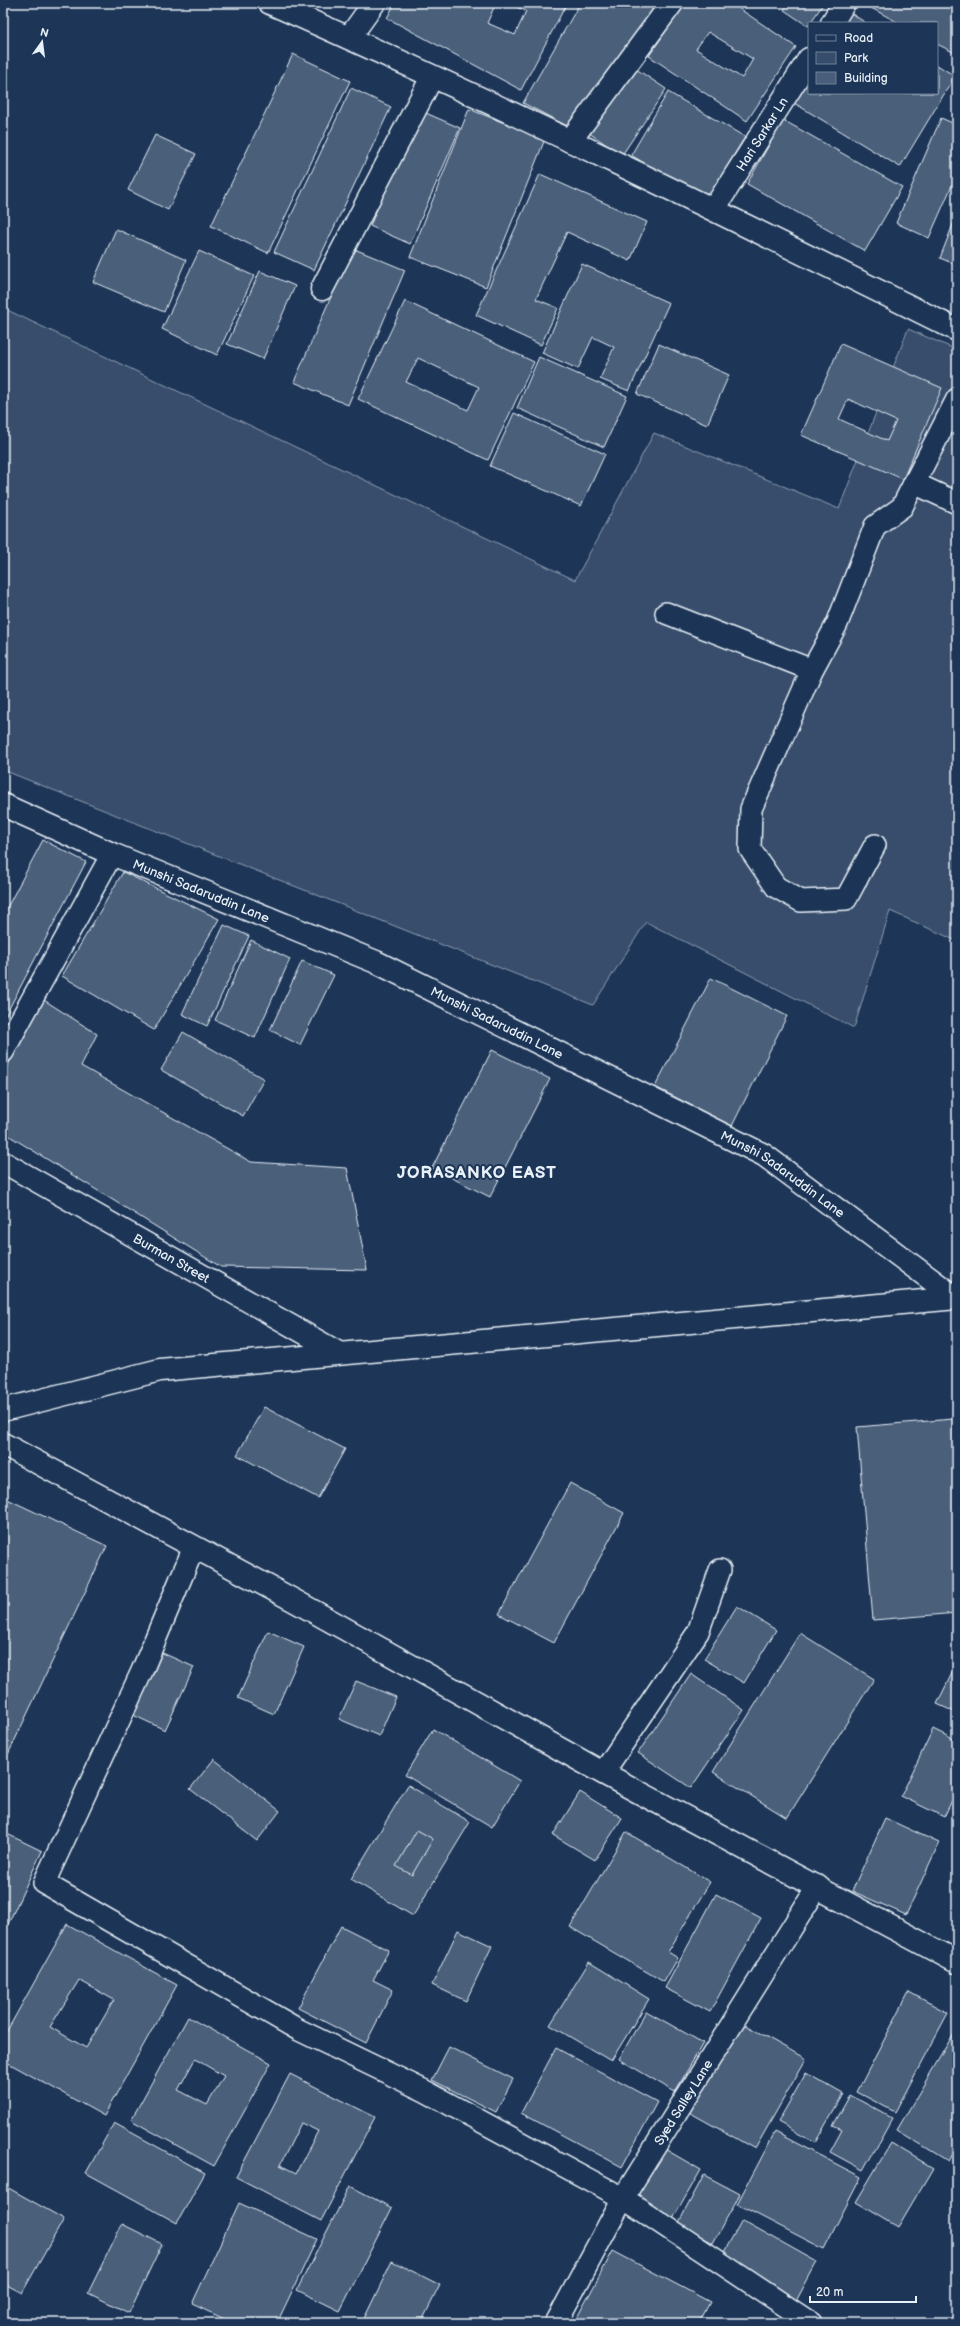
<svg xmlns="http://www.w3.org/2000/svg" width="960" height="2326" viewBox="0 0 960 2326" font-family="'Balsamiq Sans',sans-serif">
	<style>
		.green { fill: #374d6c; stroke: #909fb2 }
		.building { fill: #495e7a; stroke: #e8f1f8; fill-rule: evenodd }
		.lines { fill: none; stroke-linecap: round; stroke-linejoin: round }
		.lane-casing { stroke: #e8f1f8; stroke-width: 24 }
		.street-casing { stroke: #e8f1f8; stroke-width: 25 }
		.secondary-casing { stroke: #e8f1f8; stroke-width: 25 }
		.lane { stroke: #1d3557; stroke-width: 21 }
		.street { stroke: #1d3557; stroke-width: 22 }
		.secondary { stroke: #1d3557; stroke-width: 22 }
		.labels { text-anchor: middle; stroke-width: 4; stroke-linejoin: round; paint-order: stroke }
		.street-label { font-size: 13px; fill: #e8f1f8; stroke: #1d3557 }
		.district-label { font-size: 17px; font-weight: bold; letter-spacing: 1px; fill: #e8f1f8; stroke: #1d3557 }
	</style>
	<rect width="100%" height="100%" fill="#1d3557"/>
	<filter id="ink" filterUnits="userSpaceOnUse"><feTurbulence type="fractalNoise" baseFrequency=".025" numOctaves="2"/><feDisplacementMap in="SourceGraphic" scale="8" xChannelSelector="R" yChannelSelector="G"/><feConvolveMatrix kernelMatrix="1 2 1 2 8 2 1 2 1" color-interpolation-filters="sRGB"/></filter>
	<g filter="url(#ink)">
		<!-- green -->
		<path class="green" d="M3 308 575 580 654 433 839 509 908 329 957 350V941L890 911 854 1028 646 922 593 1005 3 770Z"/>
		<!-- building -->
		<g class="building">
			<path d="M395 3H496L487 23 515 35 526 11 507 3H567L521 90 387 18Z"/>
			<path d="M580 3H661L573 129 523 103Z"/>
			<path d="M685 3H731L796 47 747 121 649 56ZM708 32 753 59 742 78 696 49Z"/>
			<path d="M789 3H824L808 26 784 10Z"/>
			<path d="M862 3H957V54L937 44V23H899Z"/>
			<path d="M849 12 866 23H842Z"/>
			<path d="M293 54 350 81 268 253 211 226Z"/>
			<path d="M630 65 666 89 622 155 586 131Z"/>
			<path d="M937 65 955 76 900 167 794 103 809 78V93H937Z"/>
			<path d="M351 88 391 107 314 270 274 252Z"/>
			<path d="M668 92 745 137 706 201 631 155Z"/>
			<path d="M469 109 545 139 486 287 410 257Z"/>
			<path d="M419 110 460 128 410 244 370 226Z"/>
			<path d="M941 118 957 125V174L929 238 896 223Z"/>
			<path d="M783 120 902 187 865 251 747 184Z"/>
			<path d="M155 135 196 154 168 210 128 190Z"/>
			<path d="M540 174 647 222 630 261 567 232 536 299 558 308 541 345 476 315Z"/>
			<path d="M957 214V265L940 258Z"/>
			<path d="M116 229 186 260 164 312 93 282Z"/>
			<path d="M352 248 405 270 348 405 294 382Z"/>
			<path d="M199 251 254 276 217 355 162 329Z"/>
			<path d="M582 264 669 303 629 391 600 379 614 347 593 337 578 369 542 353Z"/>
			<path d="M260 271 295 286 263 359 227 344Z"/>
			<path d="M405 301 534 362 488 460 358 399ZM418 358 479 387 468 410 406 382Z"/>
			<path d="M659 344 729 375 707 425 637 394Z"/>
			<path d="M841 344 942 388 903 479 801 435ZM848 399 896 421 887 441 839 419Z"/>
			<path d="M539 357 627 396 604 447 517 408Z"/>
			<path d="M514 413 605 454 581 506 490 466Z"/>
			<path d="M43 840 86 862 3 1020V915Z"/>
			<path d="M123 872 219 919 154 1030 62 976Z"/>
			<path d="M224 925 249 936 207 1026 182 1014Z"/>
			<path d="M251 940 290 959 255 1038 215 1020Z"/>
			<path d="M302 961 334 975 300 1045 270 1030Z"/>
			<path d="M711 978 787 1016 732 1126 655 1087Z"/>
			<path d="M44 1000 97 1034 81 1066 251 1162 347 1168 367 1270 221 1267 3 1132V1074Z"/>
			<path d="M183 1032 264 1079 243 1116 161 1070Z"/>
			<path d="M492 1050 550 1079 490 1197 432 1168Z"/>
			<path d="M264 1407 345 1449 318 1498 237 1455Z"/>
			<path d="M953 1419 957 1468V1613L873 1620 857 1427Z"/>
			<path d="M570 1483 624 1513 554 1643 499 1614Z"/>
			<path d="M3 1497 107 1546 3 1765Z"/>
			<path d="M737 1606 776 1630 744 1683 704 1659Z"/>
			<path d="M268 1631 304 1647 274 1714 238 1698Z"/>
			<path d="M800 1633 874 1679 787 1818 713 1772Z"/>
			<path d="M158 1651 194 1667 165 1730 129 1713Z"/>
			<path d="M957 1663V1713L937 1704Z"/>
			<path d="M691 1674 744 1710 691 1788 638 1753Z"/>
			<path d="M356 1681 396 1697 379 1736 339 1719Z"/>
			<path d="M433 1729 520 1781 492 1827 405 1775Z"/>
			<path d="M933 1729 957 1741V1790L944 1817 901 1796Z"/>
			<path d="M214 1759 280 1811 257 1841 190 1789Z"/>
			<path d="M408 1785 470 1822 413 1916 351 1879Z"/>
			<path d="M580 1792 622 1818 595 1860 553 1835Z"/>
			<path d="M885 1818 939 1843 906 1915 852 1891Z"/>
			<path d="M417 1830 433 1839 412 1875 396 1866Z"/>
			<path d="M3 1832 42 1851 3 1935Z"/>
			<path d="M626 1832 710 1882 668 1952 678 1958 664 1982 570 1927Z"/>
			<path d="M716 1894 761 1918 710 2012 665 1988Z"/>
			<path d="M67 1924 177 1985 104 2116 3 2060V2038ZM79 1980 114 2000 86 2048 50 2027Z"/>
			<path d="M341 1926 389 1950 373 1980 393 1990 366 2043 298 2008Z"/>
			<path d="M458 1930 492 1946 466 2001 432 1985Z"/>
			<path d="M589 1962 649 1999 611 2061 550 2025Z"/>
			<path d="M909 1992 948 2013 895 2112 857 2092Z"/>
			<path d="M646 2011 703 2043 675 2092 619 2059Z"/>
			<path d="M188 2017 271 2063 214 2166 131 2120ZM195 2059 224 2076 207 2105 178 2090Z"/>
			<path d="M738 2021 806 2059 755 2149 687 2111Z"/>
			<path d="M957 2028V2145L948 2161 897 2130Z"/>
			<path d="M449 2047 513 2079 496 2112 432 2080Z"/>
			<path d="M556 2048 657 2102 622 2167 521 2113Z"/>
			<path d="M806 2073 843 2094 815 2143 778 2122Z"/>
			<path d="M290 2074 375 2117 321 2221 236 2177ZM301 2123 318 2131 296 2173 280 2165Z"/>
			<path d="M850 2095 892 2118 863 2170 830 2152 842 2130 833 2126Z"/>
			<path d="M114 2123 205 2173 177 2223 86 2173Z"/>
			<path d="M775 2132 861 2177 824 2249 737 2204Z"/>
			<path d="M891 2143 933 2168 898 2227 856 2202Z"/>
			<path d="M663 2148 701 2170 670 2224 632 2202Z"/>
			<path d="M704 2175 740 2194 713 2243 678 2224Z"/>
			<path d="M3 2185 64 2219 22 2293 3 2283Z"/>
			<path d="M350 2186 392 2208 340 2311 297 2290Z"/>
			<path d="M239 2203 317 2239 277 2323H233L192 2304Z"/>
			<path d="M742 2220 817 2262 795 2303 719 2261Z"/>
			<path d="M122 2224 162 2244 129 2313 88 2293Z"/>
			<path d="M613 2251 710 2302 699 2323H574Z"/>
			<path d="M392 2261 440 2285 421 2323H362Z"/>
		</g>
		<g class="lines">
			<defs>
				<g id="lane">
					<path d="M914 483 957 503"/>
					<path d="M666 613 812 670"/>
					<path d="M875 845 846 899 801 901 776 887 750 849 751 809 812 670 837 624 875 526 902 507 957 399"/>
					<path d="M3 1052 112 854"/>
					<path id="s1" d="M3 1162 341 1354"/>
					<path d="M194 1547 142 1671 44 1883 299 2030 425 2091 623 2198 811 2323"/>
					<path d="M603 1773 698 1632 720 1570"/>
					<path id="s2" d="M556 2323 623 2198 818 1886"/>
				</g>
				<g id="street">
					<path d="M832 23 844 3"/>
					<path d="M349 38 374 3"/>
					<path d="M570 141 672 3"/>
					<path id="s3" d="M714 209 809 59"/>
					<path d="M322 289 432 77"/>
					<path d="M3 1444 295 1601 603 1773 957 1962"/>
				</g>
				<g id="secondary">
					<path d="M270 3C502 105 730 217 957 330"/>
					<path id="s4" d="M3 805 112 854 376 962 764 1155 957 1299"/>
					<path d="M3 1410 160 1370 957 1298"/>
				</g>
			</defs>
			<!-- lane casing -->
			<use href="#lane" class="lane-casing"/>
			<!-- street casing -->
			<use href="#street" class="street-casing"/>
			<!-- secondary casing -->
			<use href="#secondary" class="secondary-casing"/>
			<!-- lane -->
			<use href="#lane" class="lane"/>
			<!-- street -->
			<use href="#street" class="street"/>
			<!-- secondary -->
			<use href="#secondary" class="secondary"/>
		</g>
	</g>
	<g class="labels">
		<!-- street labels -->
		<g class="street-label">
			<text dy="5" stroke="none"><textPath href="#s3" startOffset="89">Hari Sarkar Ln</textPath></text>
			<text dy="5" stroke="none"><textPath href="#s4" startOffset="216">Munshi Sadaruddin Lane</textPath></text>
			<text dy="5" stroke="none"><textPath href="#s4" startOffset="540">Munshi Sadaruddin Lane</textPath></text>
			<text dy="5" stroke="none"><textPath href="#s4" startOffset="864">Munshi Sadaruddin Lane</textPath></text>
			<text dy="5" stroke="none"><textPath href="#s1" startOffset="194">Burman Street</textPath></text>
			<text dy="5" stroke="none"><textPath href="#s2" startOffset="255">Syed Salley Lane</textPath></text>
		</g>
		<!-- district labels -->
		<g class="district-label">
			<text x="477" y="1178">JORASANKO EAST</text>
		</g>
	</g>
	<!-- margin -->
	<rect width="960" height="2326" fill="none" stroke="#1d3557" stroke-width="16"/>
	<rect x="8" y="8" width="944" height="2310" fill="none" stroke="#e8f1f8" stroke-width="1.5" filter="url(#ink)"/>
	<!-- legend -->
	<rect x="808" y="22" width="130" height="72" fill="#1d3557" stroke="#6e8097"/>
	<rect x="816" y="35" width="20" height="6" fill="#1d3557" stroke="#6e8097"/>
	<text x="844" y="42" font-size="12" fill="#e8f1f8">Road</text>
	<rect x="816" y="52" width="20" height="12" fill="#374d6c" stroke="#6e8097"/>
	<text x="844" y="62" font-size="12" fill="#e8f1f8">Park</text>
	<rect x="816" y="72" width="20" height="12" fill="#495e7a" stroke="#6e8097"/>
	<text x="844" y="82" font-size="12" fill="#e8f1f8">Building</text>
	<!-- north arrow -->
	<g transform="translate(42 42) rotate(14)" stroke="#1d3557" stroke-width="3" paint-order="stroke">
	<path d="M0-3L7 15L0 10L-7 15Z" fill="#e8f1f8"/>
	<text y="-6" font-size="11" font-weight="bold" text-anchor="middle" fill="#e8f1f8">N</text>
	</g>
	<!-- scale -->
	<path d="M810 2296v6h106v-6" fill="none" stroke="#e8f1f8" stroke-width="2"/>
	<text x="816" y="2296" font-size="12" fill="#e8f1f8" stroke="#1d3557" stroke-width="3" paint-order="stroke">20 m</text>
</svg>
